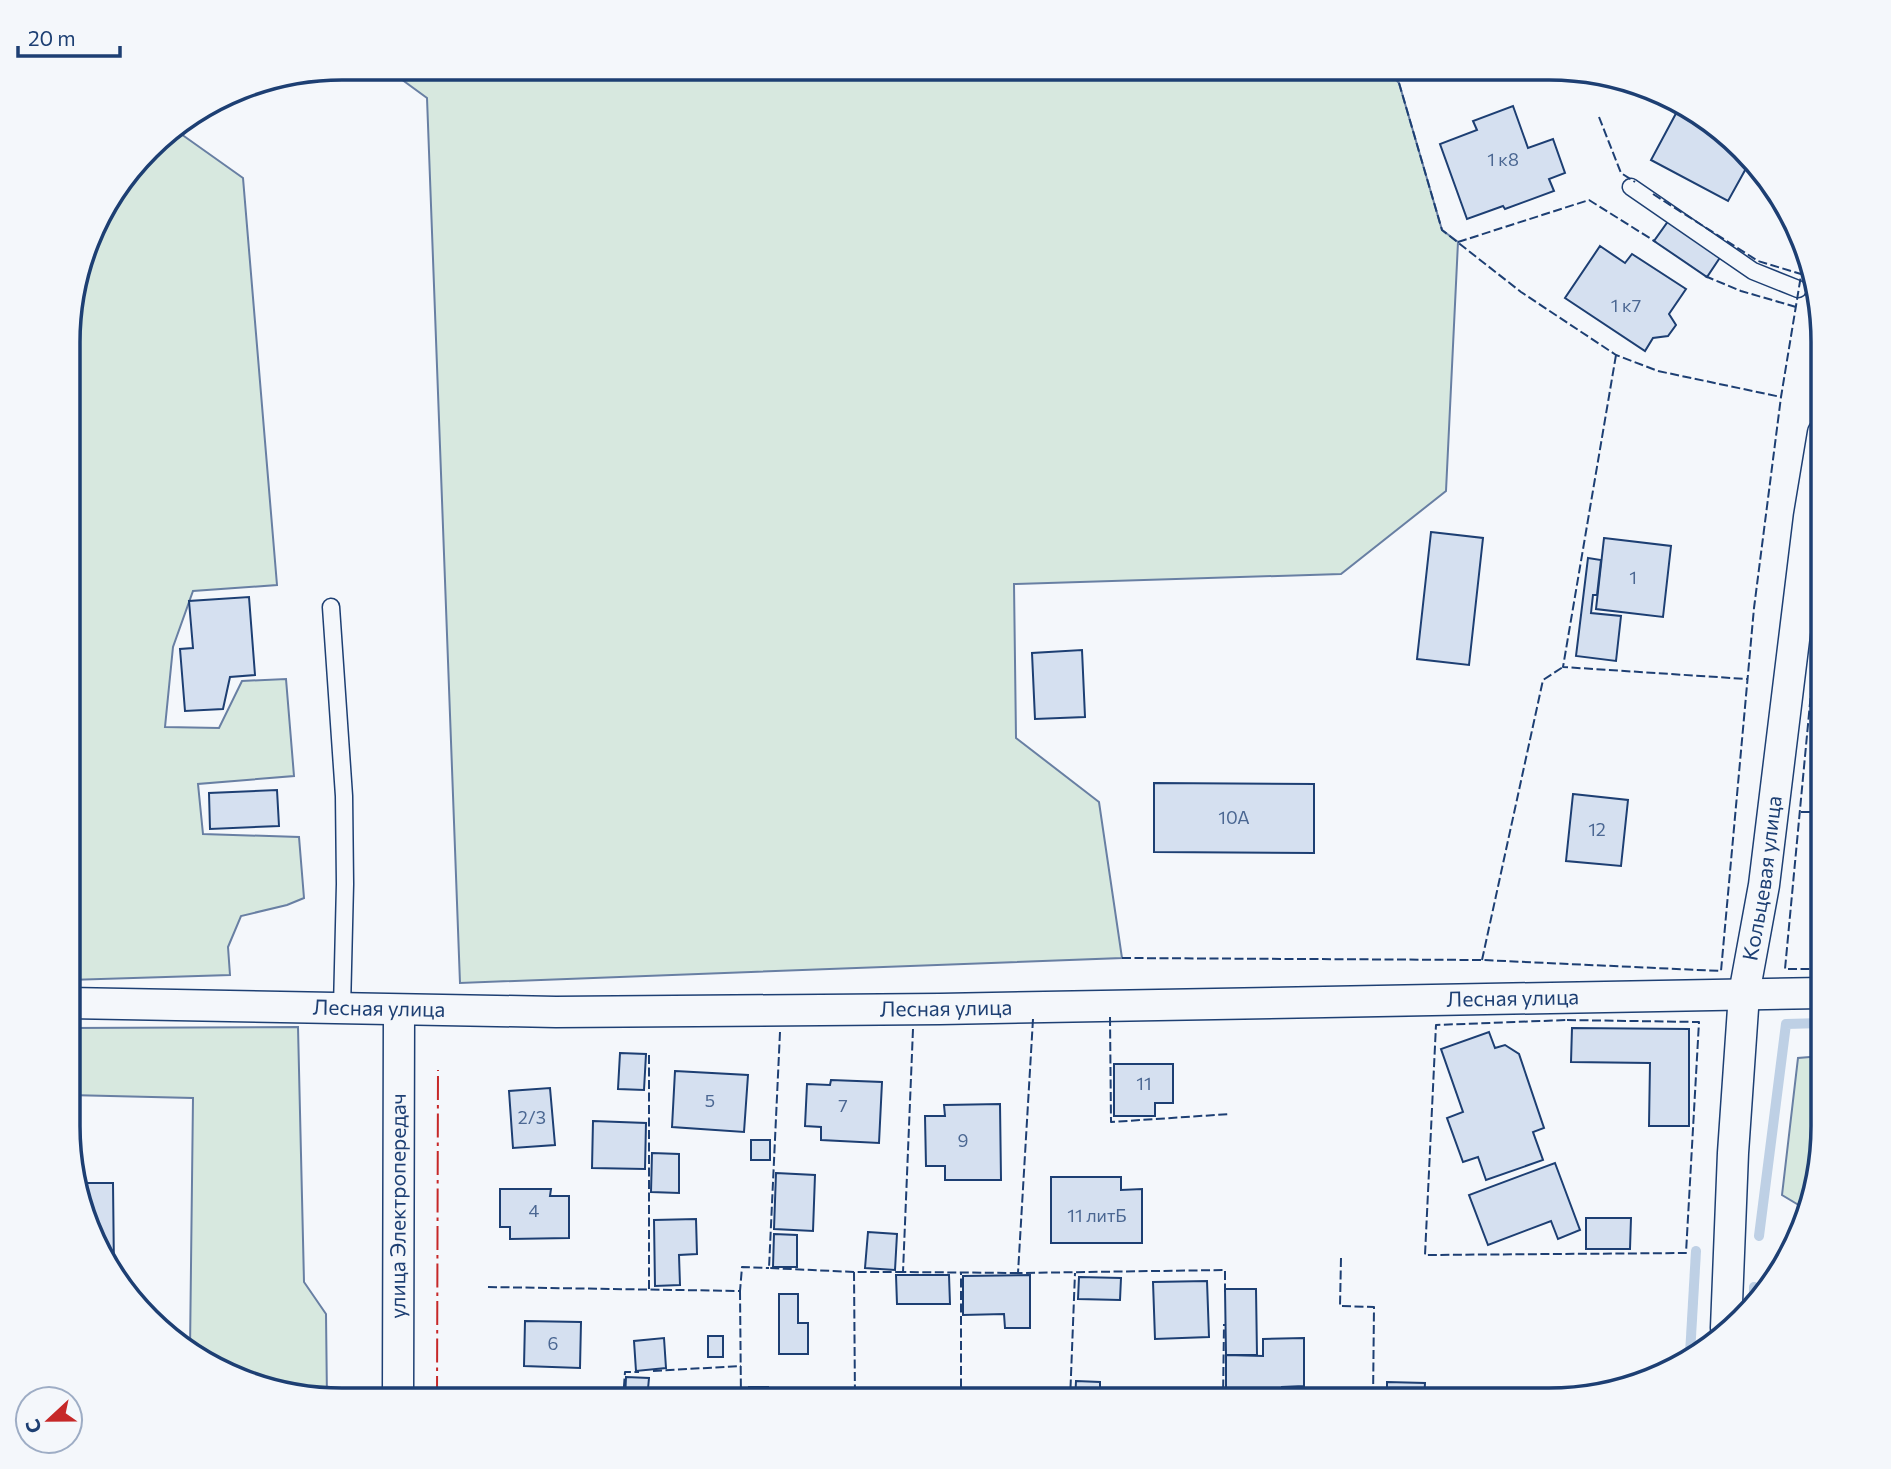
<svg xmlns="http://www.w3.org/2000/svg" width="1891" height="1469" viewBox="0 0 1891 1469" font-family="Commissioner,sans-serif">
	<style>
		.green { fill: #d7e8df; stroke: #687fa3; stroke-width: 2 }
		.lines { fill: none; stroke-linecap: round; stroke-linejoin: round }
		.stream { stroke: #bed0e5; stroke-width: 10 }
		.building { fill: #d5e0f0; stroke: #1d3f73; stroke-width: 2 }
		.lane-casing { stroke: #1d3f73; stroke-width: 19 }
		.street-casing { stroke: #1d3f73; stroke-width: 33 }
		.lane { stroke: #f4f7fb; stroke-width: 16 }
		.street { stroke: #f4f7fb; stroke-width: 30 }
		.fence { stroke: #1d3f73; stroke-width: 2; stroke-dasharray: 9 3.5; stroke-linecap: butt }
		.power { stroke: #c62828; stroke-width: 2; stroke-dasharray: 24 5 3.5 5; stroke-linecap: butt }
		.labels { text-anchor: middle; stroke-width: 5; stroke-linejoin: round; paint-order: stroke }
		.number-label { font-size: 18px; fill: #4b6792 }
		.street-label { font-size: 21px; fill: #1d3f73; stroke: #f4f7fb }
		.rim { fill: none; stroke: #1d3f73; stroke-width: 3.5 }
	</style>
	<rect width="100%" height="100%" fill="#f4f7fb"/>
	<!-- green -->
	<g class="green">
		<path d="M386 68 1386 69 1399 83 1442 230 1458 242 1446 491 1341 574 1014 584 1016 738 1099 802 1122 958 460 983 427 98Z"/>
		<path d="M174 129 243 178 277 585 193 591 173 647 165 727 219 728 242 681 286 679 294 776 198 784 203 834 299 837 304 898 287 905 241 916 228 947 230 975 69 980 71 306 105 206 162 136Z"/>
		<path d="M298 1027 304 1282 326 1314 327 1400 237 1380 190 1350 193 1098 69 1095V1028Z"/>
		<path d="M1822 1056V1145L1807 1210 1782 1195 1798 1058Z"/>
	</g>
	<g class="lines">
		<!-- stream -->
		<g class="stream">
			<path d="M1759 1236 1786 1024 1822 1023"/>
			<path d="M1754 1308V1287"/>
			<path d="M1690 1354 1696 1251"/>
		</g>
	</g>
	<!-- building -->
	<g class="building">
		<path d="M1513 106 1528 148 1553 139 1565 173 1549 179 1554 191 1505 209 1503 206 1467 219 1440 144 1477 130 1473 121Z"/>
		<path d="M1680 106 1730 136 1749 163 1728 201 1651 160Z"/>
		<path d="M1669 220 1721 256 1707 277 1654 241Z"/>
		<path d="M1600 246 1625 263 1632 254 1686 289 1669 314 1676 325 1668 336 1653 338 1645 351 1565 298Z"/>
		<path d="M1431 532 1483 538 1469 665 1417 659Z"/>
		<path d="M1604 538 1671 546 1663 617 1596 609Z"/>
		<path d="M1588 558 1601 560 1597 595H1593L1591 613 1621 616 1616 661 1576 656Z"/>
		<path d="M249 597 255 675 230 677 223 709 185 711 180 649 193 648 189 601Z"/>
		<path d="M1082 650 1085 717 1035 719 1032 653Z"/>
		<path d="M1815 686 1822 687V759L1811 758Z"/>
		<path d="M1154 783 1314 784V853L1154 852Z"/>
		<path d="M277 790 279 826 210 829 209 793Z"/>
		<path d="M1573 794 1628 800 1621 866 1566 861Z"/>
		<path d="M1572 1028 1689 1029V1126H1649L1650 1063 1571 1062Z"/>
		<path d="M1489 1032 1495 1048 1505 1045 1519 1054 1544 1128 1533 1132 1543 1160 1486 1180 1478 1157 1463 1162 1447 1118 1463 1112 1441 1049Z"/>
		<path d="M620 1053 646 1054 644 1090 618 1089Z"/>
		<path d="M1114 1064H1173V1103H1155V1116H1114Z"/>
		<path d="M675 1071 748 1075 744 1132 672 1127Z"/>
		<path d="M831 1080 882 1082 879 1143 821 1140V1127L805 1126 807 1084 830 1085Z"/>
		<path d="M550 1088 555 1145 513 1148 509 1091Z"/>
		<path d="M1000 1104 1001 1180H945V1166H926L925 1116H945L944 1105Z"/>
		<path d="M593 1121 646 1123 645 1169 592 1168Z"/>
		<rect x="751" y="1140" width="19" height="20"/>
		<path d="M652 1153 679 1154V1193L651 1192Z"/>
		<path d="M1555 1163 1580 1230 1558 1239 1551 1221 1488 1245 1469 1195Z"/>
		<path d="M776 1173 815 1175 813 1231 774 1229Z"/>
		<path d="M1051 1177H1121V1190L1142 1189V1243H1051Z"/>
		<path d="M79 1183H113L114 1271 97 1248Z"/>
		<path d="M500 1189H551L550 1196H569V1238L510 1239V1227H500Z"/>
		<path d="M1586 1218H1631L1630 1249H1586Z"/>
		<path d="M696 1219 697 1254 679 1255 680 1285 655 1286 654 1220Z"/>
		<path d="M868 1232 897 1234 895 1270 865 1268Z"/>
		<path d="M774 1234 797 1235V1267H773Z"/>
		<path d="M896 1275H949L950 1304H897Z"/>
		<path d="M1030 1275V1328H1005L1004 1314 963 1315V1276Z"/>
		<path d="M1079 1277 1121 1278 1120 1300 1078 1299Z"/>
		<path d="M1207 1281 1209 1337 1155 1339 1153 1282Z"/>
		<path d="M1225 1289H1256L1257 1355H1226Z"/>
		<path d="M779 1294H798V1323H808V1354H779Z"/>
		<path d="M525 1321 581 1322 580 1368 524 1366Z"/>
		<rect x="708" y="1336" width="15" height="21"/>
		<path d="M664 1338 666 1368 636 1371 634 1341Z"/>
		<path d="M1304 1338V1386L1282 1387V1396H1226V1355L1263 1356V1339Z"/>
		<path d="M626 1377 649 1378 647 1400H625Z"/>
		<path d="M1076 1381 1100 1382V1401H1075Z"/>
		<path d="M1387 1382 1425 1383 1424 1401H1387Z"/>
		<rect x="749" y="1387" width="19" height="13"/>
		<path d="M1015 1392H1036V1401L983 1400V1396L1015 1395Z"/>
		<rect x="782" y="1397" width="53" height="3"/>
	</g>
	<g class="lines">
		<defs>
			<g id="lane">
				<path d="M1631 187 1753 271 1798 289"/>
				<path d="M331 607 344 796 345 884 342 1008"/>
			</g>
			<g id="street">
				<path id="s1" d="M69 1003 556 1012 940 1009 1822 993"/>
				<path id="s2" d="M1726 1328 1733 1153 1744 994 1764 885 1809 517 1823 433"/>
				<path id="s3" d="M398 1400 399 1010"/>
			</g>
		</defs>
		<!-- lane casing -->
		<use href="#lane" class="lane-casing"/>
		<!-- street casing -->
		<use href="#street" class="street-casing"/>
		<!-- lane -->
		<use href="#lane" class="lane"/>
		<!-- street -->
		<use href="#street" class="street"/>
		<!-- fence -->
		<g class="fence">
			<path d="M1399 83 1442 230 1521 292 1616 355 1658 371 1781 397"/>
			<path d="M1599 117 1621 173 1635 182"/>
			<path d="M1653 194 1758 261 1801 274"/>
			<path d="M1458 242 1589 200 1656 242"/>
			<path d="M1705 276 1741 291 1796 307"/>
			<path d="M1616 355 1563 667 1747 679"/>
			<path d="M1812 682H1822"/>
			<path d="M1801 812H1822"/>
			<path d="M1122 958 1482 960 1721 971 1754 608 1781 397 1805 251"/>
			<path d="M1482 960 1543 680 1563 667"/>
			<path d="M1822 969H1785L1812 682 1823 596"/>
			<path d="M1110 1017 1111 1122 1230 1114"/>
			<path d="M1033 1019 1018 1273 1225 1270V1292"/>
			<path d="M1567 1020 1699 1022 1686 1253 1425 1255 1436 1025Z"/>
			<path d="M913 1029 903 1272 1018 1273"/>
			<path d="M780 1032 769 1268 854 1272H903"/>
			<path d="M1341 1258 1340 1306 1374 1307 1373 1401"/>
			<path d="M854 1272 855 1400"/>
			<path d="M488 1287 740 1291 742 1267 769 1268"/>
			<path d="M649 1289V1052"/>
			<path d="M740 1291 741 1400"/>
			<path d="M653 1371 741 1366"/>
			<path d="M623 1400 625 1372H639"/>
			<path d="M961 1400V1273"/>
			<path d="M1070 1401 1075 1273"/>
			<path d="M1223 1401 1224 1324"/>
		</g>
		<!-- power -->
		<path class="power" d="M437 1400 438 1070"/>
	</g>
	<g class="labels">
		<!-- number labels -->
		<g class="number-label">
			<text x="1503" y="166">1 к8</text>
			<text x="1626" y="312">1 к7</text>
			<text x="1633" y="584">1</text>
			<text x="1234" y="824">10А</text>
			<text x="1597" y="836">12</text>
			<text x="1144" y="1090">11</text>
			<text x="710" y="1107">5</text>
			<text x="843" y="1112">7</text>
			<text x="532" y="1124">2/3</text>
			<text x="963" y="1147">9</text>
			<text x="534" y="1217">4</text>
			<text x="1097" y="1222">11 литБ</text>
			<text x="553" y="1350">6</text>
		</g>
		<!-- street labels -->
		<g class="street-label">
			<text dy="7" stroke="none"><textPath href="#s2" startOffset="452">Кольцевая улица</textPath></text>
			<text dy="7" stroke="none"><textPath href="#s1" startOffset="1444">Лесная улица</textPath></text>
			<text dy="7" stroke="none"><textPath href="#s1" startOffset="877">Лесная улица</textPath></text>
			<text dy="7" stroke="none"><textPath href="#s1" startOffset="310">Лесная улица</textPath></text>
			<text dy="7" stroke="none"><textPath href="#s3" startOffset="194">улица Электропередач</textPath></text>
		</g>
	</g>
	<!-- crop -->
	<path d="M0 0H1891V1469H0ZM342 80H1549A262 262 0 0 1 1811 342V1126A262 262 0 0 1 1549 1388H342A262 262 0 0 1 80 1126V342A262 262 0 0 1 342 80Z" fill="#f4f7fb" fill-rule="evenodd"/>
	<path class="rim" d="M342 80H1549A262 262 0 0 1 1811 342V1126A262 262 0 0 1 1549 1388H342A262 262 0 0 1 80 1126V342A262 262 0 0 1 342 80Z"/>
	<!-- north arrow -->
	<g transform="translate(49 1420) rotate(248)"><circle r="33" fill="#f4f7fb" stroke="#9eadc5" stroke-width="2"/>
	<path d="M0-5L12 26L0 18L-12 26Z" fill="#c62828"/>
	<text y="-10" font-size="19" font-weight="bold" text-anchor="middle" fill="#1d3f73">С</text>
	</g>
	<!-- scale -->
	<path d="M18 46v10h102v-10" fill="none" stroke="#1d3f73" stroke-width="3.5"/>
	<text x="28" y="46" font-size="21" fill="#1d3f73" stroke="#f4f7fb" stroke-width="5" paint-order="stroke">20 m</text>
</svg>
